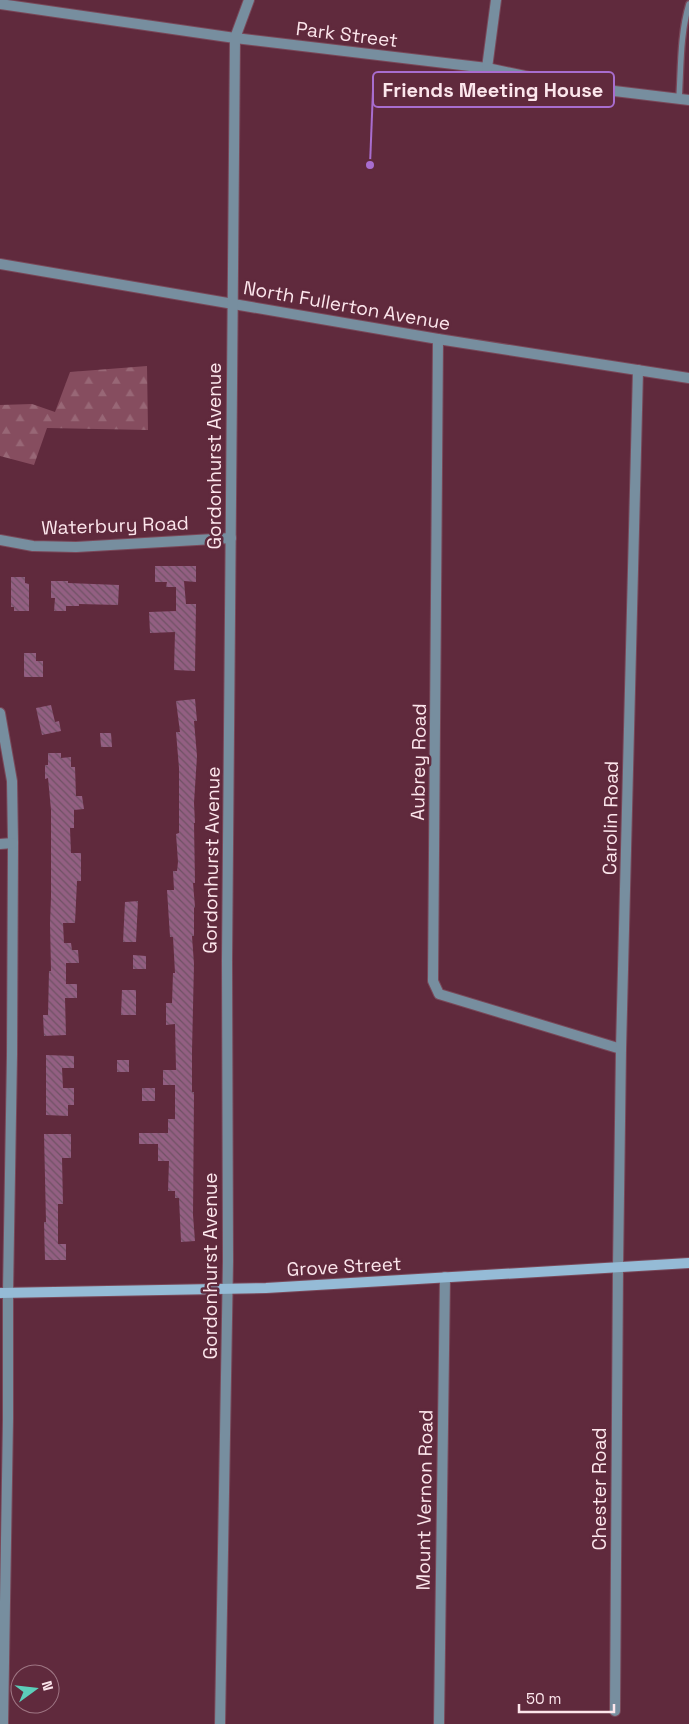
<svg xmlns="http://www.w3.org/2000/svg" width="689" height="1724" viewBox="0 0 689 1724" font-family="'Space Grotesk',sans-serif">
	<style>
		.forest { fill: url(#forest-firs) }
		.building { fill: url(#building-back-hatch) }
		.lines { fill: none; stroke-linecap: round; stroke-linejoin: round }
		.lane-casing { stroke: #794859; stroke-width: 8 }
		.street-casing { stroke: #794859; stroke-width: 12 }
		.secondary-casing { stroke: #794859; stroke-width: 12 }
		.lane { stroke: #778e9f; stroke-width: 5.5 }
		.street { stroke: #778e9f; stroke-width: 10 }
		.secondary { stroke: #95bbd6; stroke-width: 10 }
		.labels { text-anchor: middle; stroke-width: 5; stroke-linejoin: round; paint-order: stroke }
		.street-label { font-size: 19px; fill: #fce6ec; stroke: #602a3d }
		.leader { fill: none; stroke: #a86dcf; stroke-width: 2 }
		.callout-dot { fill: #a86dcf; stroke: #602a3d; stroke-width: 2 }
		.callout { fill: #602a3d; stroke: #a86dcf; stroke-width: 2 }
		.callout-label { font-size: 20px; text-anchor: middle; font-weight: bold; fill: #fce6ec }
	</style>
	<defs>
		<pattern id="forest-firs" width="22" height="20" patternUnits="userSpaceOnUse" patternTransform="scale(1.25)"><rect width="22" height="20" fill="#864d5f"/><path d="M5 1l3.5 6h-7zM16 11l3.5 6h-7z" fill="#986776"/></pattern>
		<pattern id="building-back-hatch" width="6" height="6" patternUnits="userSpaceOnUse" patternTransform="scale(1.25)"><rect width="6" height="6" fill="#935f82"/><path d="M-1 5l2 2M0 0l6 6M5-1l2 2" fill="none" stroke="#705264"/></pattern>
	</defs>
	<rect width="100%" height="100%" fill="#602a3d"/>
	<!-- forest -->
	<path class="forest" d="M147 366 148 430 47 428 34 465 0 456V405L32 404 55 412 70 372Z"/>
	<!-- building -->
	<g class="building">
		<path d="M155 566H196V582L184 581 186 604H196L195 671 174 670 175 632 150 633 149 612 176 611V587H166L167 582H155Z"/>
		<path d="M11 577H25V583L29 584V611H14V607H11Z"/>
		<path d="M51 581H68V583L119 585 118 605 79 604V606H66V611H54L55 598H51Z"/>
		<path d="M24 653H36V661H43V677H24Z"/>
		<path d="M195 699 197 721H194L197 756 194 803 195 823H194L195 883H193L195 907 194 908V936H192L194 964 192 1051V1092H194L193 1215 195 1241 181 1242 179 1198H175V1191H168L169 1161H158V1144H139V1133H168V1119H175V1085H163V1070H176L175 1024 166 1025V1003H172L173 973H175L173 937H170L167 890H174L173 871H177L178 862 176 834 179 833V768L176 732H180L176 701Z"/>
		<path d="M51 705 55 722 59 721 61 731 42 735 36 708Z"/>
		<path d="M100 733H111L112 747H101Z"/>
		<path d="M48 753H61V758L71 757V767H75L76 796H82L84 809 74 810V828H70L71 853H81V881H77L75 923H63L64 943H71L72 950H78L79 963H66V984H77V998H65L66 1035 44 1036 43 1015H48L49 971H51L50 923 51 897V810L48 778 45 779V765H48Z"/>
		<path d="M138 901 136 942H123L125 902Z"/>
		<path d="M133 955 146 956V969H133Z"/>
		<path d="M122 990H136V1015H121Z"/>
		<path d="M46 1055 74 1056V1068H62L63 1088H74V1105H68V1116L46 1115Z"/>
		<rect x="117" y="1060" width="12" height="12"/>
		<rect x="142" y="1088" width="13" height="13"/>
		<path d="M44 1134H71V1158H62L63 1204H58V1244H66V1260H45L44 1222H46Z"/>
	</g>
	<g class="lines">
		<defs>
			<path id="lane" d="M679 99C681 68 680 34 689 4"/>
			<g id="street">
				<path d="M0 4 235 38 487 68 573 86 689 100"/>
				<path d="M487 68 496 0"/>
				<path d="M0 264 438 339 689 378"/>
				<path d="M438 339 433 981 439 994 621 1049"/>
				<path d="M0 540 33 546 76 547 231 538"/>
				<path d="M0 713 12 781 13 843 12 1055 8 1292V1419L3 1724"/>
				<path d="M0 844 13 843"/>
				<path d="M615 1711 618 1267 621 1049 638 370"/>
				<path d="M439 1723 445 1277"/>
				<path d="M220 1724 228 1261 227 961 235 38 249 0"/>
			</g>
			<path id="secondary" d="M0 1293 266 1288 689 1263"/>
		</defs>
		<!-- lane casing -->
		<use href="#lane" class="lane-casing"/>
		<!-- street casing -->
		<use href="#street" class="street-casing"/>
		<!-- secondary casing -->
		<use href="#secondary" class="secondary-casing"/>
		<!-- lane -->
		<use href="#lane" class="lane"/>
		<!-- street -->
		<use href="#street" class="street"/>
		<!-- secondary -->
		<use href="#secondary" class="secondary"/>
	</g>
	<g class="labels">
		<!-- street labels -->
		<g class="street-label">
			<text transform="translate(347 34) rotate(7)" y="7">Park Street</text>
			<text transform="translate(347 305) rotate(10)" y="7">North Fullerton Avenue</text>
			<text transform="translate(214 456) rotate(-90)" y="7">Gordonhurst Avenue</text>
			<text transform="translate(115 525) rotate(-2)" y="7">Waterbury Road</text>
			<text transform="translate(418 762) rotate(-89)" y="7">Aubrey Road</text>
			<text transform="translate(610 818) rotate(-89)" y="7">Carolin Road</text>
			<text transform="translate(211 860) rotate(-89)" y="7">Gordonhurst Avenue</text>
			<text transform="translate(210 1266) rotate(-90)" y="7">Gordonhurst Avenue</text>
			<text transform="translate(344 1266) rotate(-3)" y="7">Grove Street</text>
			<text transform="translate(599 1489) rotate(-90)" y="7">Chester Road</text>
			<text transform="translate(424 1500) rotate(-89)" y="7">Mount Vernon Road</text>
		</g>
	</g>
	<!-- callouts -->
	<path class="leader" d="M370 165L373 90"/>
	<circle class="callout-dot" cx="370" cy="165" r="5"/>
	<rect class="callout" x="373" y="72" width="241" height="35" rx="5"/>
	<g class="callout-label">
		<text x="493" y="97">Friends Meeting House</text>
	</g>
	<!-- north arrow -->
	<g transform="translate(35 1689) rotate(75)"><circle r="24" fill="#602a3d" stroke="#9e7583"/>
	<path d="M0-4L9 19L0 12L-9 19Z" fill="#5cceba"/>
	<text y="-8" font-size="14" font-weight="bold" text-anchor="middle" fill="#fce6ec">N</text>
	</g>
	<!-- scale -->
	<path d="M519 1704v8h95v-8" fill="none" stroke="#fce6ec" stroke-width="2.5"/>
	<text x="526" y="1704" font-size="15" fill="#fce6ec" stroke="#602a3d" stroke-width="4" paint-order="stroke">50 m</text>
</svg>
